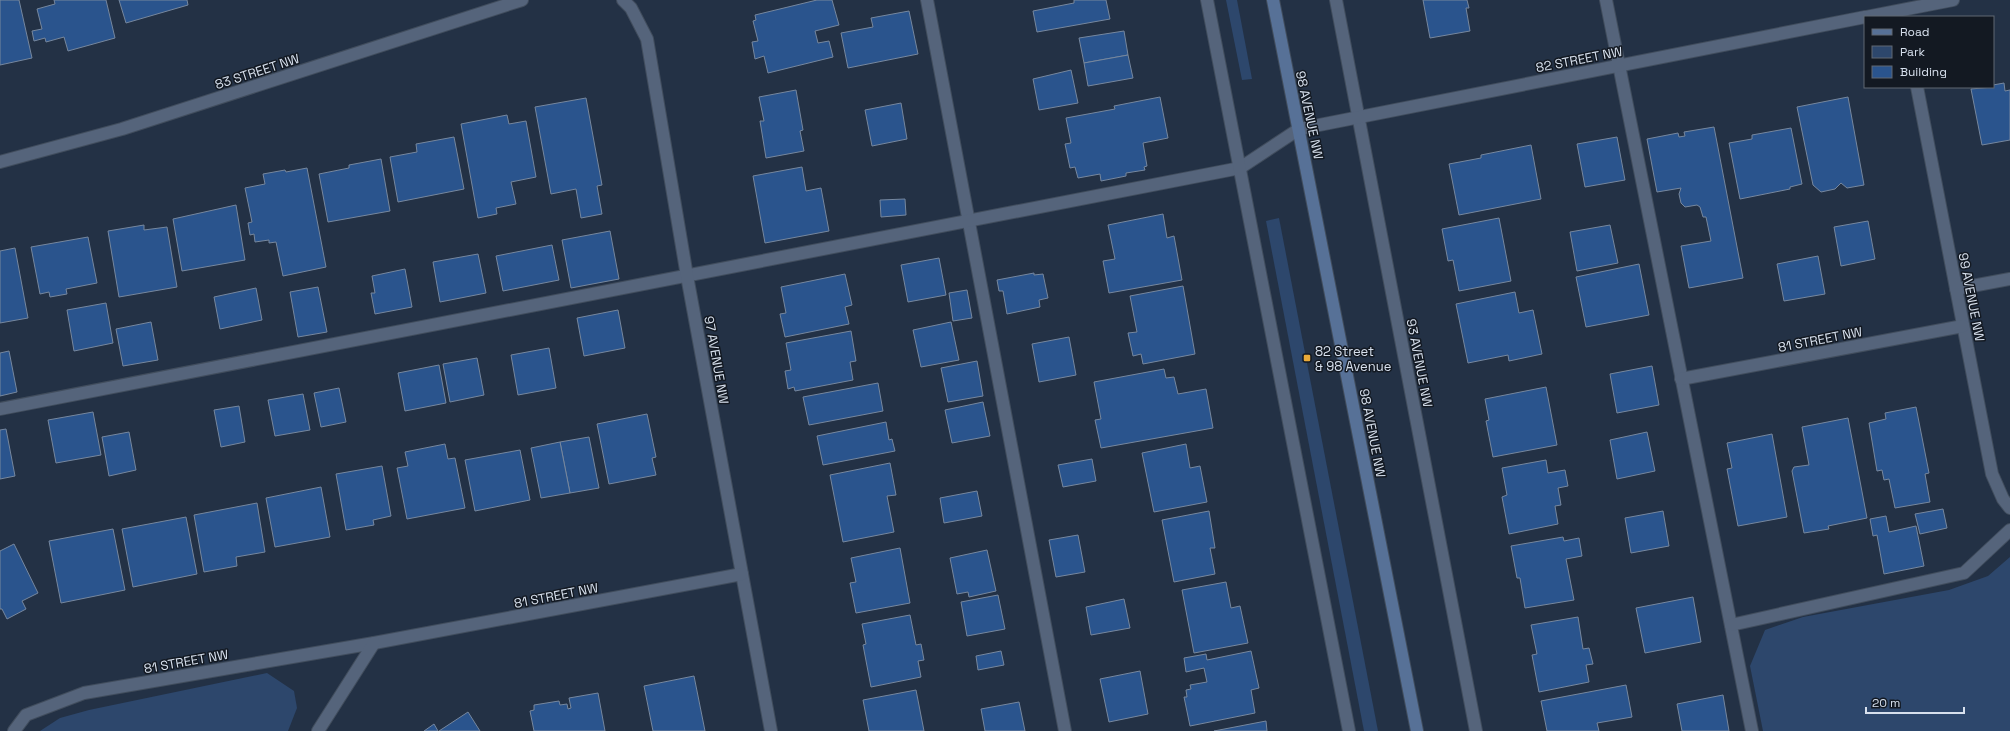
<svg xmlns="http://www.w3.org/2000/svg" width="2010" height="731" viewBox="0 0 2010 731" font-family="'Space Grotesk',sans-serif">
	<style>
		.green { fill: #2d476c }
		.building { fill: #2a548d; stroke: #76879e }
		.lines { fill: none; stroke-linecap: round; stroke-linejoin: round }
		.service-casing { stroke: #414d5d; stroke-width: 14 }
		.minor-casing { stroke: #414d5d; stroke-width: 14 }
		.secondary-casing { stroke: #414d5d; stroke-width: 14 }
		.service { stroke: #55647b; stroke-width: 12 }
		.minor { stroke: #55647b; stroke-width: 12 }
		.secondary { stroke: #577197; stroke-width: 12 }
		.poi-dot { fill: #eaaa39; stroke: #131922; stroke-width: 1.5 }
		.labels { text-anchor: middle; stroke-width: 3; stroke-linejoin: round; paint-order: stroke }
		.street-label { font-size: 13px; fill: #d7e0ed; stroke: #131922 }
		.poi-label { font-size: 13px; fill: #d7e0ed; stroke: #131922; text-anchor: start }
	</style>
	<rect width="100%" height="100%" fill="#233145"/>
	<!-- green -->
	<g class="green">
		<path d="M1226 0H1237L1252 79 1242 80Z"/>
		<path d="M1279 218 1378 731H1364L1266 221Z"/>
		<path d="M2010 557V731H1763L1750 666 1765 630 1803 617 1949 590 1988 576Z"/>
		<path d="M267 673 294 691 297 708 288 731H40L60 718 89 710Z"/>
	</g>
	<!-- building -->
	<g class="building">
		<path d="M0 0H19L32 58 0 65Z"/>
		<path d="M54 0H106L115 38 68 51 64 37 46 42 45 38 34 41 32 31 42 29 37 9 55 4Z"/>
		<path d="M119 0H187L188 5 126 23Z"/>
		<path d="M817 0H832L839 25 815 31 818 43 829 41 833 57 768 73 764 56 755 59 752 42 758 41 753 21 756 20 755 15Z"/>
		<path d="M1074 0H1106L1110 19 1037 32 1033 11 1074 3Z"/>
		<path d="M1423 0H1467L1469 8H1466L1470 31 1430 38Z"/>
		<path d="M909 11 918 54 848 68 841 33 873 27 871 18Z"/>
		<path d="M1124 31 1128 55 1084 63 1079 38Z"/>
		<path d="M1128 55 1133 78 1088 86 1084 63Z"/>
		<path d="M1071 70 1078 103 1039 110 1033 79Z"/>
		<path d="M2004 83 2005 91 2010 90V140L1982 145 1971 89 1993 87V85Z"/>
		<path d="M796 90 803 130 800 131 804 151 766 158 760 121H764L759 97Z"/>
		<path d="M1160 97 1168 138 1143 143 1147 166 1144 167 1145 170 1126 173V176L1101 181 1100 174 1078 178 1075 167 1070 168 1065 144 1071 143 1066 118 1115 109 1114 106Z"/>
		<path d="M1848 97 1864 185 1847 188 1841 183 1835 189 1821 192 1813 185 1797 107Z"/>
		<path d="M586 98 602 185 597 186 602 214 581 218 576 189 551 194 535 107Z"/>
		<path d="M901 103 907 139 872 146 865 110Z"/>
		<path d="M507 115 509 124 526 121 536 177 511 182 516 204 496 208 497 214 478 218 461 124Z"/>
		<path d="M1714 127 1743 278 1689 288 1681 246 1711 241 1706 217H1703L1700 207 1697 205 1685 207 1681 203 1679 194 1681 188 1657 192 1647 139 1678 133 1679 137 1685 136 1684 132Z"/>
		<path d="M1791 128 1802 184 1790 187V189L1740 199 1729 143 1752 139V135Z"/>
		<path d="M454 137 464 189 398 202 390 157 417 152 416 144Z"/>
		<path d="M1617 137 1625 180 1585 187 1577 144Z"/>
		<path d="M1531 145 1541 199 1459 215 1449 164 1481 158V155Z"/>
		<path d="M381 159 390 211 328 222 319 174 349 168V165Z"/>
		<path d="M802 167 806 191 821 188 829 231 765 243 753 176Z"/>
		<path d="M307 168 326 267 283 276 276 242 269 243V240L255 242 254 234 250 235 248 223 252 222 245 188 265 184 263 174 285 170 286 172Z"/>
		<path d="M905 199 906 215 881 217 880 200Z"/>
		<path d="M236 205 245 260 182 271 173 219Z"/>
		<path d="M1163 214 1167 238 1174 236 1182 280 1109 293 1103 261 1115 259 1108 225Z"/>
		<path d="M1499 218 1511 281 1459 291 1453 260 1448 261 1442 229Z"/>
		<path d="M1868 221 1875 259 1841 266 1834 227Z"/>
		<path d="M144 225V230L167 227 177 287 119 297 108 231Z"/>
		<path d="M1610 225 1618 263 1577 271 1570 232Z"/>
		<path d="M610 231 619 279 571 288 562 240Z"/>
		<path d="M88 237 97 283 66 289 67 294 50 297 49 292 40 294 31 247Z"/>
		<path d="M552 245 559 280 503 291 496 256Z"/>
		<path d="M15 248 28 318 0 323V251Z"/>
		<path d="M478 254 486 293 440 302 433 262Z"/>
		<path d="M1818 256 1825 294 1784 301 1777 264Z"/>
		<path d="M939 258 946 295 908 302 901 265Z"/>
		<path d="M1639 264 1649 315 1586 327 1576 277Z"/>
		<path d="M405 269 412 307 375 314 371 293H375L372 276Z"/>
		<path d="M1034 273V275L1043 274 1048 298 1039 300 1040 307 1007 314 1003 291H999L997 280Z"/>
		<path d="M845 274 852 305 845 307 849 324 785 337 780 314 786 313 781 287Z"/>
		<path d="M1183 286 1195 354 1143 364 1141 354 1133 356 1128 333 1137 332 1130 296Z"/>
		<path d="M318 287 327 332 298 337 290 292Z"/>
		<path d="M256 288 262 320 220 329 214 297Z"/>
		<path d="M967 290 972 318 953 321 949 293Z"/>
		<path d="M1515 292 1519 313 1533 310 1542 354 1509 361 1508 355 1468 363 1456 304Z"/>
		<path d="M106 303 113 343 74 351 67 310Z"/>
		<path d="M618 310 625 348 584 356 577 318Z"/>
		<path d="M151 322 158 360 123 366 116 329Z"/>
		<path d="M951 322 959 360 921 367 913 330Z"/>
		<path d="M851 331 856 361 850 362 853 380 795 391 794 387 788 389 785 371 791 370 786 343Z"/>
		<path d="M1069 337 1076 375 1039 382 1032 344Z"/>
		<path d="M549 348 556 388 518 395 511 355Z"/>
		<path d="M9 351 17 392 0 396V353Z"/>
		<path d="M477 358 484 395 450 402 443 364Z"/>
		<path d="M977 361 983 396 948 402 941 368Z"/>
		<path d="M439 365 446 403 405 411 398 373Z"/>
		<path d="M1652 366 1659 405 1617 413 1610 374Z"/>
		<path d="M1164 369 1166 378 1174 377 1178 394 1206 389 1213 428 1101 448 1095 420 1101 419 1094 382Z"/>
		<path d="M878 383 883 411 809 425 803 397Z"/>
		<path d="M1546 387 1557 445 1493 457 1486 421 1489 420 1485 399Z"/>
		<path d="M339 388 346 422 321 427 314 393Z"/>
		<path d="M303 394 310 430 275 436 268 400Z"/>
		<path d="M983 402 990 436 952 443 945 410Z"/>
		<path d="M239 406 245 442 221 447 214 410Z"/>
		<path d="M1916 407 1929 473 1925 474 1930 502 1895 508 1889 479 1884 480 1882 470 1877 471 1869 423 1886 419 1885 413Z"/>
		<path d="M93 412 101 455 56 463 48 420Z"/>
		<path d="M647 414 656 457 652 458 656 475 609 484 597 424Z"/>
		<path d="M1848 418 1867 518 1828 526 1829 529 1804 533 1792 471 1794 467 1809 465 1802 427Z"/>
		<path d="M886 422 889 440 892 439 895 451 823 465 817 436Z"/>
		<path d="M6 429 15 476 0 479V430Z"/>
		<path d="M129 432 136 470 109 476 102 437Z"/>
		<path d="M1647 432 1655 471 1617 479 1610 440Z"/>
		<path d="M1772 434 1787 517 1738 526 1727 469 1732 468 1727 443Z"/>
		<path d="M589 437 599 488 570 493 560 442Z"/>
		<path d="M560 442 570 493 541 498 531 448Z"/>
		<path d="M445 444 448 459 455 458 465 508 407 519 397 468 408 466 405 452Z"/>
		<path d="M1186 444 1190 468 1200 466 1207 502 1154 512 1142 453Z"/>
		<path d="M520 450 530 500 475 511 465 460Z"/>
		<path d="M1092 459 1096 481 1063 487 1058 465Z"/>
		<path d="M1546 460 1548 473 1565 470 1568 486 1558 488 1561 505 1555 506 1558 524 1509 534 1502 497 1507 495 1502 468Z"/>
		<path d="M890 463 896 495 887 496 894 532 843 542 830 475Z"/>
		<path d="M382 466 391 516 373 520 374 525 346 530 336 474Z"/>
		<path d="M321 487 330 537 275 547 266 498Z"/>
		<path d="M977 491 982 516 944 523 940 498Z"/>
		<path d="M257 503 265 552 236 557 237 566 204 572 194 515Z"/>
		<path d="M1943 509 1947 528 1920 534 1915 514Z"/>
		<path d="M1209 511 1215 548H1210L1215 574 1174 582 1162 520Z"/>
		<path d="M1663 511 1669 546 1631 553 1625 518Z"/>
		<path d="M1886 516 1889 532 1916 526 1924 566 1884 574 1877 535 1873 536 1870 519Z"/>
		<path d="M186 517 197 574 133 587 122 529Z"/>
		<path d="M113 529 125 590 61 603 49 541Z"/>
		<path d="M1078 535 1085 572 1056 577 1049 540Z"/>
		<path d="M1563 537 1564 541 1579 538 1582 556 1566 559 1574 600 1525 608 1520 578H1517L1511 546Z"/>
		<path d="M14 544 38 593 22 601 26 609 7 619 2 609H0V551Z"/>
		<path d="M900 548 910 603 856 613 850 583 856 582 851 558Z"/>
		<path d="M987 550 996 591 969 597 968 592 957 594 950 558Z"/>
		<path d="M1226 582 1231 608 1240 606 1248 643 1194 653 1182 590Z"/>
		<path d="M998 595 1005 629 967 636 961 602Z"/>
		<path d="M1693 597 1701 642 1645 653 1636 608Z"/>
		<path d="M1124 599 1130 628 1091 635 1086 607Z"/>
		<path d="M910 615 916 645 921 644 924 660 918 661 921 677 871 687 863 645 866 644 862 624Z"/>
		<path d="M1578 617 1583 649 1589 648 1593 664 1586 665 1589 682 1539 692 1532 655 1537 654 1531 625Z"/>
		<path d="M1001 651 1004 665 978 670 976 656Z"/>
		<path d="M1251 651 1259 688 1251 690 1255 713 1190 726 1184 697H1187L1186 690 1191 689 1190 685 1207 682 1204 668 1186 672 1184 658 1206 654 1207 660Z"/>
		<path d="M1140 671 1148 714 1109 722 1100 679Z"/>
		<path d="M694 676 705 731H653L644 686Z"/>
		<path d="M1626 685 1632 717 1597 723 1599 731H1547L1541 701Z"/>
		<path d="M916 690 924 731H869L863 700Z"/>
		<path d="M598 693 605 731H534L530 711 534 710V705L559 701 560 705 567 704 568 709 571 708 569 698Z"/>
		<path d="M1723 695 1729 731H1682L1677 704Z"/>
		<path d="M1019 702 1025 731H985L981 709Z"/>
		<path d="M468 712 480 731H439Z"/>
		<path d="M1266 721 1267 731H1214Z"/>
		<path d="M434 724 438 731H424Z"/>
	</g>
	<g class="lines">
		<defs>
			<g id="service">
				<path d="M927 0 1065 731"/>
				<path d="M1606 0 1752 731"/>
				<path d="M1956 289 2010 279"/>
				<path d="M0 409 1240 168 1299 129"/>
				<path d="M1731 625 1964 573 2010 530"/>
			</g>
			<g id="minor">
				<path d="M623 0 631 8 647 39 687 276 771 731"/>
				<path d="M1207 0 1349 731"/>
				<path d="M1336 0 1476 731"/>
				<path d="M1866 17 1953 0"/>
				<path d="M1917 87 1992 474 2003 499 2010 508"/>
				<path d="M1299 129 1865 17"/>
				<path d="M0 162 122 129 522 0"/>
				<path d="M1681 379 1963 326"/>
				<path d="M14 731 26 715 84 693 374 643 742 574"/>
				<path d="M318 731 374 643"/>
			</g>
			<path id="secondary" d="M1273 0 1417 731"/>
		</defs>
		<!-- service casing -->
		<use href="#service" class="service-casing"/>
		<!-- minor casing -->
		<use href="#minor" class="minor-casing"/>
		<!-- secondary casing -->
		<use href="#secondary" class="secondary-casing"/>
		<!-- service -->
		<use href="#service" class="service"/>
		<!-- minor -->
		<use href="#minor" class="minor"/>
		<!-- secondary -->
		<use href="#secondary" class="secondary"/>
	</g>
	<!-- markers -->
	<rect class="poi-dot" x="1303" y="354" width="8" height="8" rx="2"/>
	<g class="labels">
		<!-- street labels -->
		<g class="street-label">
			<text transform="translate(1579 59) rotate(-11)" y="5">82 STREET NW</text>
			<text transform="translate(257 71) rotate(-18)" y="5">83 STREET NW</text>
			<text transform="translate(1310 115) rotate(78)" y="5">98 AVENUE NW</text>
			<text transform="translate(1972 297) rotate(79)" y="5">99 AVENUE NW</text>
			<text transform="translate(1820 339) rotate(-11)" y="5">81 STREET NW</text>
			<text transform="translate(717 360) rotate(80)" y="5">97 AVENUE NW</text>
			<text transform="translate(1420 363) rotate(79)" y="5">93 AVENUE NW</text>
			<text transform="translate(1373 433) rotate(79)" y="5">98 AVENUE NW</text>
			<text transform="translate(556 595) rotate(-11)" y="5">81 STREET NW</text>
			<text transform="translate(186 661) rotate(-10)" y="5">81 STREET NW</text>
		</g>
		<!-- poi labels -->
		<g class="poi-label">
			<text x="1315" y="356">82 Street<tspan x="1315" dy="15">&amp; 98 Avenue</tspan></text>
		</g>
	</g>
	<!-- legend -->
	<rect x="1864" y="16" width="130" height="72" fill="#131922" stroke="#616973"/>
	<rect x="1872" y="29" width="20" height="6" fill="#577197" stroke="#616973"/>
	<text x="1900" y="36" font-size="12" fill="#d7e0ed">Road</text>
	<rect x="1872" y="46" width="20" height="12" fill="#2d476c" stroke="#616973"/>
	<text x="1900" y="56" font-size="12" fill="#d7e0ed">Park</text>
	<rect x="1872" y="66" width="20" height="12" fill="#2a548d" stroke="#616973"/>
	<text x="1900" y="76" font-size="12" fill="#d7e0ed">Building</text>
	<!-- scale -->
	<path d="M1866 707v6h98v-6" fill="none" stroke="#d7e0ed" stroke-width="2"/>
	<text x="1872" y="707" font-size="12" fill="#d7e0ed" stroke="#131922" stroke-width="3" paint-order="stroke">20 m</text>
</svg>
